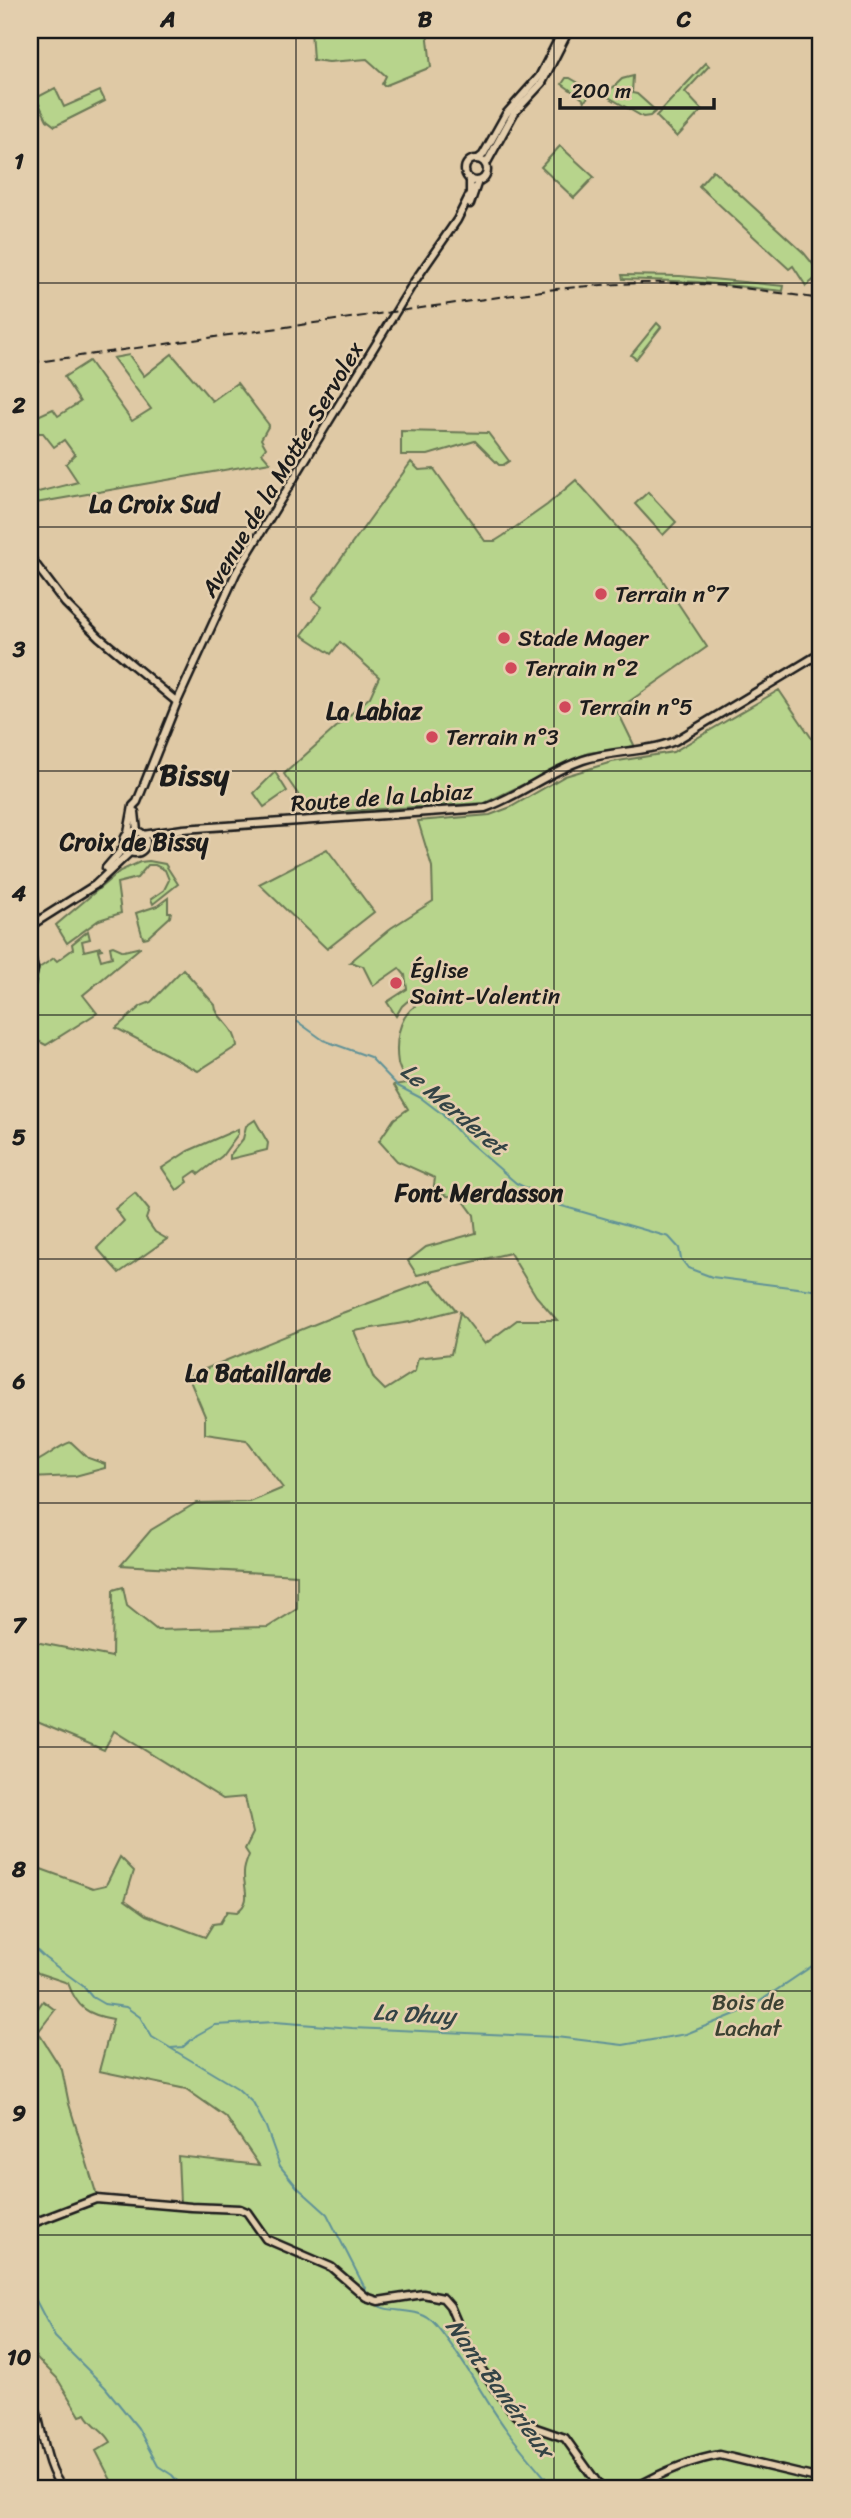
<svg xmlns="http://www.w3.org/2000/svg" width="851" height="2518" viewBox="0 0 851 2518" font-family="Sriracha,sans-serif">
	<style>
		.green { fill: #b7d48c; stroke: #6a7854; stroke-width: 2 }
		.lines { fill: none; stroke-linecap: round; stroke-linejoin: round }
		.stream { stroke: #619297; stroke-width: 2 }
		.secondary-casing { stroke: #1c1c1c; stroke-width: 11 }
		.secondary { stroke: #e3cead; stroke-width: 6 }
		.rail { stroke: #1c1c1c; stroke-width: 2; stroke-dasharray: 10 5; stroke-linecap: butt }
		.grid { fill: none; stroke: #1c1c1c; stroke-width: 2; stroke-opacity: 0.55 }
		.poi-dot { fill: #d1495b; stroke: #e3cead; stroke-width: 2.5 }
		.labels { text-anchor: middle; stroke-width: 5; stroke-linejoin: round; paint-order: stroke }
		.street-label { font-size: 23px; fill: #1c1c1c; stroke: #e3cead }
		.poi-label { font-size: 23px; fill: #1c1c1c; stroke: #e3cead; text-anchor: start }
		.park-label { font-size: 23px; fill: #3b4132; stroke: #e3cead }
		.neighbourhood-label { font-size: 24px; font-weight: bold; fill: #1c1c1c; stroke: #e3cead }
		.water-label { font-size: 24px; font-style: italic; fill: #334345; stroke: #e3cead }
		.district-label { font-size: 30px; font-weight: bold; fill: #1c1c1c; stroke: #e3cead }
		.neatline { fill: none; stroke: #1c1c1c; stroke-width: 2.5 }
		.grid-label { font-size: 23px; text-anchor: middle; font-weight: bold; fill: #1c1c1c }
	</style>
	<rect width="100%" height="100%" fill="#dfc9a5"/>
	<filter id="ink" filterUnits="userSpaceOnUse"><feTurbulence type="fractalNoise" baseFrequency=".0143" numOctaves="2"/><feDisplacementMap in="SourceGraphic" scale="14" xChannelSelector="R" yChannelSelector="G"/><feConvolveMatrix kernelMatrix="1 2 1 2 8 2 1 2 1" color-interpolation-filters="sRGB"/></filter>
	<g filter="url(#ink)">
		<!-- green -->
		<g class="green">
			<path d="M311 30H427L431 67 384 86 382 84 386 76 367 59 329 62 313 60Z"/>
			<path d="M706 63 709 66 685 92 702 110 677 137 656 116Z"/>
			<path d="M633 76 632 93 637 94 656 111 650 116 643 117 605 95 622 79Z"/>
			<path d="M566 78H570L589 89V96L584 102 583 99 562 84Z"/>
			<path d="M55 88 64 107 100 91 105 101 55 126 47 120 36 98Z"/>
			<path d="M560 146 594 177 574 198 541 167Z"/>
			<path d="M713 170 804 253 821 274 806 286 793 266 789 269 699 186Z"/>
			<path d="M622 275 680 276 784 286 783 291 698 282 623 279Z"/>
			<path d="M657 323 661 327 636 359 631 355Z"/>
			<path d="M172 354 212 401 237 383 269 425 261 439 266 448 262 453 270 462 30 504V494L78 482 66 464 75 455 64 440 54 447 43 433H38L31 419 53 409 58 416 80 402 64 377 89 361 132 421 151 409 113 358 129 355 144 376Z"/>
			<path d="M401 431 488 433 509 461 503 465H499L475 441 428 455H401Z"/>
			<path d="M411 462 419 470 434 469 485 541H495L503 536 547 505 576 480 656 570 707 647 617 710 635 747 588 753 485 803 311 813 284 774 370 697 379 677 340 642 331 654 302 635 322 607 312 599Z"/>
			<path d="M648 492 676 522 663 535 635 504Z"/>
			<path d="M779 690 821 752V2488H115L96 2451 111 2442C104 2429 93 2427 86 2414L80 2416 57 2378 30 2351V2000L38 2008 43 2001 55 2010 38 2032 62 2070 69 2104 97 2196 180 2203 178 2156 259 2165 226 2117 186 2089 99 2071 113 2019C88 2015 77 2008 68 1983L38 1973 30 1966V1865L93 1888 106 1885 120 1857 134 1871 125 1900 146 1915 205 1937 213 1924 220 1923 227 1911 237 1912C253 1900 243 1889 244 1873 244 1867 247 1860 249 1855L245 1849 253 1833 245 1797 223 1799 114 1731 104 1750 30 1719V1641L112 1657 113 1590 123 1587 127 1606 157 1630 268 1627 297 1609V1575L121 1565 151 1530 196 1503 250 1502 283 1488 246 1440 205 1434V1416L188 1376 342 1313 431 1280 456 1310 410 1322 354 1331 374 1379 385 1390 415 1371 418 1358 451 1354 460 1312 485 1344 517 1320H557L536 1296 510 1253 417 1275 408 1261 426 1247 476 1233 474 1215 463 1200 433 1192 435 1178 397 1161 379 1141 394 1119 408 1109 394 1085 407 1083C404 1077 399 1069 398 1063 395 1043 398 1018 415 1006L410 999 402 1006 396 1016 387 1002 407 989 405 975 399 968 373 986 363 966 350 962 391 928 433 901 432 867 418 821 490 815 511 807 565 776 612 762 673 752Z"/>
			<path d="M275 772 287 791 264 807 254 793Z"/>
			<path d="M327 849 374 912 327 949 259 884Z"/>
			<path d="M149 861 165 864 178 884 153 904 151 899 164 890 169 880 165 870 155 865H148L137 878 117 883 121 913 99 920 67 943 56 925 120 871 140 862Z"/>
			<path d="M168 898V912H171L170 917 148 937 143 938 136 913 157 906Z"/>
			<path d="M88 931 90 939 82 941 84 951 101 947 102 949 98 950 101 960 112 957 110 947 113 946 124 951 141 947 83 995 97 1013 46 1045 30 1037V1008L39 968 54 958 57 961 73 949 72 944Z"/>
			<path d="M183 969 215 1005C216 1020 235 1024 237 1046L198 1071 116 1028 141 1006 151 1002Z"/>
			<path d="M255 1120 268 1143 267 1150 230 1159V1155L243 1139 246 1126Z"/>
			<path d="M238 1129V1134L222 1156 199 1174 196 1171 186 1178 188 1182 177 1190 162 1168 188 1151Z"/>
			<path d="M135 1193 149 1210 146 1219 155 1232 167 1239 119 1273 97 1248 124 1221 115 1209Z"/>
			<path d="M71 1442 88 1458 105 1464V1468L75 1476 30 1478V1464C45 1460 55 1447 71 1442Z"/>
		</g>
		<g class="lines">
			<!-- stream -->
			<g class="stream">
				<path d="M298 1022 323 1040 370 1057 398 1086 421 1098 442 1114 462 1136 516 1183 562 1206 669 1237 679 1248 681 1259 688 1268 712 1277 821 1291"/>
				<path d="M30 1944 45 1958 83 1986 92 1997 104 2004 126 2007 140 2017 152 2037 237 2088 253 2103 266 2127 280 2166 297 2187 327 2214 368 2294"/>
				<path d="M171 2048 183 2047 197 2035 215 2025 275 2022 352 2028 556 2037 623 2045 686 2034 750 2008 821 1960"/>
				<path d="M30 2289 55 2337 105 2387 138 2428 158 2466 172 2475 183 2488"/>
				<path d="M373 2301C385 2317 418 2303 436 2325 463 2357 482 2396 506 2429 521 2450 538 2469 554 2488"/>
			</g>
			<defs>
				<g id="secondary">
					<circle cx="476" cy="170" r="11"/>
					<path d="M478 159 483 155 506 114 539 77 563 30"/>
					<path d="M486 164 514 113 542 83 569 30"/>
					<path d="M470 204 478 181"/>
					<path d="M30 557 65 603 99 637 177 702"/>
					<path d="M135 812 137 831"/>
					<circle cx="135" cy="842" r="11"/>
					<path d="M128 833 133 806 137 802 177 702 236 573 414 282 457 220 470 194V179"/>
					<path d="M143 835 183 829 485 808C519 796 548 772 583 760 613 750 645 753 675 741L821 653"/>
					<path d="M106 868 125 846"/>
					<path d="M30 926 95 885 130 852"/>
					<path d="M30 951 34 969 30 988"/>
					<path d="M30 2230 36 2222 96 2199 191 2207 240 2209 247 2212 266 2239 331 2267 366 2297 378 2301 423 2294 443 2298 450 2306 471 2355 515 2415 536 2428 565 2438 601 2488"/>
					<path d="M30 2392C42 2420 44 2468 63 2488"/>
					<path d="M635 2488C661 2473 690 2460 720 2455L821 2479"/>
				</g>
			</defs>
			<!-- secondary casing -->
			<use href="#secondary" class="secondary-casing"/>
			<!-- secondary -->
			<use href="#secondary" class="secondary"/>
			<!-- rail -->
			<path class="rail" d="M30 363 556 289C596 285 636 282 676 283 724 284 773 292 821 299"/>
		</g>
	</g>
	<!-- grid -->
	<path class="grid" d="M296 30V2488M554 30V2488M30 283H821M30 527H821M30 771H821M30 1015H821M30 1259H821M30 1503H821M30 1747H821M30 1991H821M30 2235H821"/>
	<!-- markers -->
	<g class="poi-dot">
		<circle cx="601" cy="594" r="7"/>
		<circle cx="504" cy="638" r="7"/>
		<circle cx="511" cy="668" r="7"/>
		<circle cx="565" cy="707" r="7"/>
		<circle cx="432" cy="737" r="7"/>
		<circle cx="396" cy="983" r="7"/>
	</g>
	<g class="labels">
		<!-- street labels -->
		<g class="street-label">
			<text transform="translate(282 469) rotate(-59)" y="8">Avenue de la Motte-Servolex</text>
			<text transform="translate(382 797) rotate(-4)" y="8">Route de la Labiaz</text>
		</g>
		<!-- poi labels -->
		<g class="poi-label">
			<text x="615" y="602">Terrain n°7</text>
			<text x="518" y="646">Stade Mager</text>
			<text x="525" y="676">Terrain n°2</text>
			<text x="579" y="715">Terrain n°5</text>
			<text x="446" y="745">Terrain n°3</text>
			<text x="410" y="978">Église<tspan x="410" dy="26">Saint-Valentin</tspan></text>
		</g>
		<!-- park labels -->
		<g class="park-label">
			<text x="748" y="2010">Bois de<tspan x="748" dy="26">Lachat</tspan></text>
		</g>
		<!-- neighbourhood labels -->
		<g class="neighbourhood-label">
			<text x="154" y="512">La Croix Sud</text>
			<text x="374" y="719">La Labiaz</text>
			<text x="134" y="850">Croix de Bissy</text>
			<text x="479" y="1201">Font Merdasson</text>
			<text x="258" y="1381">La Bataillarde</text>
		</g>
		<!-- water labels -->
		<g class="water-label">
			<text transform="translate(454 1109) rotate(40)" y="8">Le Merderet</text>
			<text transform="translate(414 2014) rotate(3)" y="8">La Dhuy</text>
			<text transform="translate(500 2388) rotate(54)" y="8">Nant Banérieux</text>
		</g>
		<!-- district labels -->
		<g class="district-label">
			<text x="194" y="785">Bissy</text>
		</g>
	</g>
	<!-- margin -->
	<rect width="851" height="2518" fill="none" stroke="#e3cead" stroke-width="77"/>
	<!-- scale -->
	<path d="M560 98v10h154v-10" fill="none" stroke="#1c1c1c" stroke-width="3.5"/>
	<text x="571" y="98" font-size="21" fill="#1c1c1c" stroke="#e3cead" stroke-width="5" paint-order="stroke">200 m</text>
	<rect x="38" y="38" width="774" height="2442" class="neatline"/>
	<g class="grid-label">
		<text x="168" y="27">A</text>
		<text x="425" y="27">B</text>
		<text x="684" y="27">C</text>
		<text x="19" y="169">1</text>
		<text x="19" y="413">2</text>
		<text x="19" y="657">3</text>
		<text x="19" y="901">4</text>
		<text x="19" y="1145">5</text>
		<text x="19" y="1389">6</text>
		<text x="19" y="1633">7</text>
		<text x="19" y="1877">8</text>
		<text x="19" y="2121">9</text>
		<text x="19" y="2365">10</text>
	</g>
</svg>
